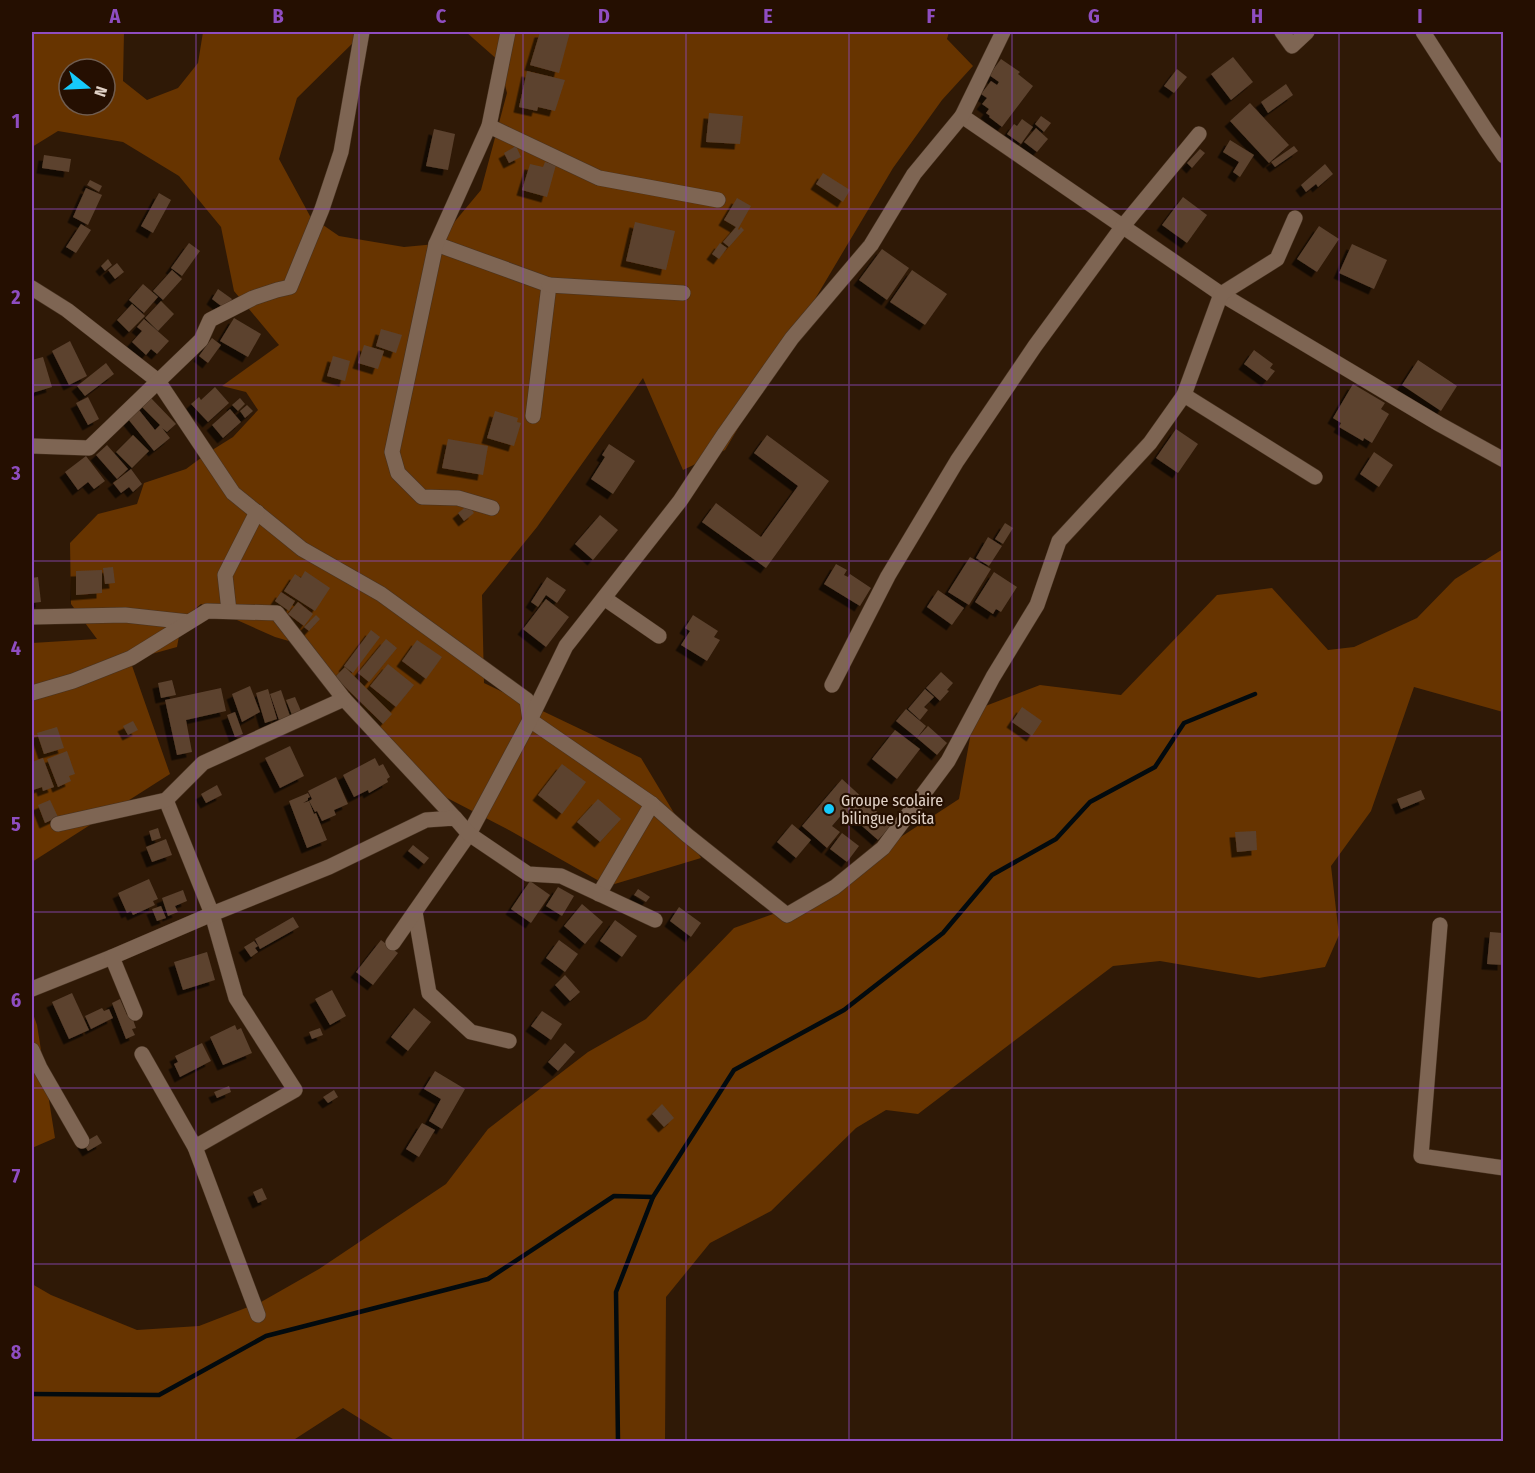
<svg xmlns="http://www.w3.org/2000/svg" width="1535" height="1473" viewBox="0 0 1535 1473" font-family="'Fira Sans Condensed',sans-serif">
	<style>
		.forest { fill: #673400; fill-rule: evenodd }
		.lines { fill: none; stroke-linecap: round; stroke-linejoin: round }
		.stream { stroke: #020a0e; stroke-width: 4.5 }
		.building { fill: #5b422f; filter: url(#shadow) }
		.minor-casing { stroke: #483321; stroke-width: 16 }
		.minor { stroke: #7e6553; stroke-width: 15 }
		.grid { fill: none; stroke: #8f4dc1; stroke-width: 1.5; stroke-opacity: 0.55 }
		.poi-dot { fill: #16cafb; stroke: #250f01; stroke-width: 2 }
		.labels { text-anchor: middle; stroke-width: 4.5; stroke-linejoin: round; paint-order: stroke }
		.poi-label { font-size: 16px; fill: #e1d2c7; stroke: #250f01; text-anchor: start }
		.neatline { fill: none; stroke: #8f4dc1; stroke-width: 2 }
		.grid-label { font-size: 20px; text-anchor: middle; font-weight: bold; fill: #8f4dc1 }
	</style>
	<defs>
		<filter id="shadow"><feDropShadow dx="-5.5" dy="5.5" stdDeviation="0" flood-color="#0009"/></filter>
	</defs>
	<rect width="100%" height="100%" fill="#2f1906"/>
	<!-- forest -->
	<g class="forest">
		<path d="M32 32H124L123 81 147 100 178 88 198 63 203 32H364L297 98 279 159 310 216 339 236 404 247 436 244 481 190 507 93 499 61 466 32H949L947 39 973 66 942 100 893 168 725 450 683 470 643 378 537 527 482 595 484 683 641 758 701 858 608 886 507 829 426 787 352 702 313 648 275 637 201 604 182 620 177 647 130 660 170 774 32 862V643L97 639 71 604 70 543 98 514 137 504 144 483 186 469 209 452 233 437 258 410 246 392 222 386 279 345 234 291 221 227 179 176 123 142 58 131 32 147ZM69 69H105V105H69Z"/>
		<path d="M1503 549V712L1414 687 1371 811 1331 866 1339 935 1325 967 1259 978 1160 961 1113 966 918 1114 886 1110 856 1128 771 1211 710 1243 666 1297 665 1441H396L343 1408 292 1441H32V1284L51 1295 137 1330 199 1326 261 1302 319 1269 446 1184 488 1129 588 1052 646 1019 734 928 795 906 959 799 975 710 1040 685 1121 695 1217 595 1272 588 1328 650 1354 647 1417 618 1455 579Z"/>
		<path d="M32 1011 37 1025 55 1138 32 1148Z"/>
	</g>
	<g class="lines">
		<!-- stream -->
		<g class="stream">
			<path d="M32 1394 159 1395 266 1336 488 1279 614 1196 653 1197"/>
			<path d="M618 1442 616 1292 653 1197 734 1070 844 1010 943 933 992 875 1056 839 1090 802 1155 767 1184 723 1255 694"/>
		</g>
	</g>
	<!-- building -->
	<g class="building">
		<path d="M540 32H570L559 73 530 65Z"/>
		<path d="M1233 57 1253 82 1231 100 1211 74Z"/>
		<path d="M1001 59 1020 72 1018 74 1033 86 1002 127 989 117 990 116 986 113 989 109 982 104 987 98 981 94 991 81 997 85 999 82 989 75Z"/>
		<path d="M1177 69 1187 77 1174 93 1164 86Z"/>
		<path d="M527 71 565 80 555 111 538 107 537 111 519 107Z"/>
		<path d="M1286 84 1293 95 1268 113 1261 102Z"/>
		<path d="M1250 103 1289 145 1269 163 1230 121Z"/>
		<path d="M709 113 743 116 740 144 706 142Z"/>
		<path d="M1041 116 1051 123 1044 132 1035 124Z"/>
		<path d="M1022 119 1033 127 1021 144 1007 134 1014 124 1017 126Z"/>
		<path d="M1036 128 1048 139 1037 152 1024 142Z"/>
		<path d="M434 129 455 134 448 170 426 166Z"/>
		<path d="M1230 140 1254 155 1240 177 1233 172 1239 162 1223 152Z"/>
		<path d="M516 146 521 157 509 163 504 153Z"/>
		<path d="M1294 146 1298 151 1275 167 1271 162Z"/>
		<path d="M1200 149 1205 153 1192 168 1187 163Z"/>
		<path d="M44 155 71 159 69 172 42 168Z"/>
		<path d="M545 162 556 165 547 197 522 190 530 164 543 167Z"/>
		<path d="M1325 164 1333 174 1318 187 1316 184 1306 192 1301 185Z"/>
		<path d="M823 173 850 190 843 202 816 184Z"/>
		<path d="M90 180 102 186 99 192 87 185Z"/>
		<path d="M86 188 102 195 88 225 73 217Z"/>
		<path d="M159 193 171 200 153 233 141 226Z"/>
		<path d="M1183 197 1207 215 1187 243 1162 225Z"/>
		<path d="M737 198 751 206 738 229 739 230 741 227 744 230 729 247 723 242 736 227 724 220Z"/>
		<path d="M635 222 675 231 666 270 626 261Z"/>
		<path d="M81 224 91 230 76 253 66 247Z"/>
		<path d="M1319 226 1339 239 1317 272 1297 259Z"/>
		<path d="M189 243 200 251 182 276 171 268Z"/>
		<path d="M720 243 727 248 719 259 712 254Z"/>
		<path d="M1352 244 1387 260 1374 289 1339 273Z"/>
		<path d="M882 249 909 268 887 300 859 280Z"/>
		<path d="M108 259 112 265 105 271 101 266Z"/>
		<path d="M117 263 124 272 115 279 108 270Z"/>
		<path d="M172 270 182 279 163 300 153 291Z"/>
		<path d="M912 270 947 294 925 325 890 302Z"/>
		<path d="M143 284 158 297 144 313 129 300Z"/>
		<path d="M218 289 232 299 225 309 212 299Z"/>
		<path d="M161 301 174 314 158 331 145 318Z"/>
		<path d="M132 304 145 316 129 332 117 320Z"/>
		<path d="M234 318 261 334 248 357 220 341Z"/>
		<path d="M144 319 169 341 157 354 151 349 146 355 132 342 142 331 137 327Z"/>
		<path d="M381 329 402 335 396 353 376 346Z"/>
		<path d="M212 338 221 345 208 363 199 356Z"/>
		<path d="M70 341 87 376 69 385 52 351Z"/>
		<path d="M364 345 384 351 378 369 358 363Z"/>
		<path d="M1254 350 1273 364 1270 368 1275 371 1267 381 1244 364Z"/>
		<path d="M333 356 350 361 345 381 327 376Z"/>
		<path d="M43 357 52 387 32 393V360Z"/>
		<path d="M1418 360 1457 386 1441 411 1402 385Z"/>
		<path d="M106 363 114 374 85 396 77 386Z"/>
		<path d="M1353 384 1385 403 1381 409 1389 414 1372 443 1364 438 1363 441 1339 427 1341 423 1333 418Z"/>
		<path d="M215 387 229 403 208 422 191 404 199 397 201 400Z"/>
		<path d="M149 396 176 424 167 432 162 428 170 438 154 451 124 414 135 405 155 430 160 425 140 405Z"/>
		<path d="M88 397 99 419 88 425 76 403Z"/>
		<path d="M240 398 245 404 238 411 232 405Z"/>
		<path d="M247 405 253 411 245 418 240 411Z"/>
		<path d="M230 409 241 422 223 438 212 425Z"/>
		<path d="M495 411 518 418 517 422 521 423 514 446 487 438Z"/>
		<path d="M1176 429 1198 444 1178 473 1156 458Z"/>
		<path d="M133 435 149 451 132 468 116 452Z"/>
		<path d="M767 435 829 481 766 568 702 522 716 503 761 537 798 486 754 453Z"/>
		<path d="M448 439 488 446 483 475 442 468Z"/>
		<path d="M609 444 635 461 613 494 591 479 605 457 602 455Z"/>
		<path d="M107 445 128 469 117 479 96 455Z"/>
		<path d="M1374 452 1393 465 1379 487 1360 474Z"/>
		<path d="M86 456 105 481 94 489 88 482 78 490 65 472Z"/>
		<path d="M131 469 142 484 133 492 129 487 121 493 113 483Z"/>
		<path d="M468 505 474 513 464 521 458 513Z"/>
		<path d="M600 515 618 530 593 560 575 544Z"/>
		<path d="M1005 523 1013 528 1003 544 995 539Z"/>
		<path d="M988 537 1002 546 989 566 976 558Z"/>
		<path d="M970 557 991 569 969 605 948 592Z"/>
		<path d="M836 564 847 570 844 575 848 577 850 574 871 588 860 606 824 584Z"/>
		<path d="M113 567 115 583 105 584 103 568Z"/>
		<path d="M102 570V593L76 595V571Z"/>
		<path d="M305 571 330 588 315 611 284 591 295 574 301 578Z"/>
		<path d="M994 572 1017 587 1001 612 996 609 993 614 975 602Z"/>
		<path d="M38 577 41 602 32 603V578Z"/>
		<path d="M547 577 566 590 557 603 546 595 538 607 531 602Z"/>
		<path d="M938 590 964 608 952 625 927 607Z"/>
		<path d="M281 592 295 601 289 611 275 601Z"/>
		<path d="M546 599 569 617 546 647 523 629Z"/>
		<path d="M298 602 313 614 304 626 288 614Z"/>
		<path d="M316 615 320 619 309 631 304 627Z"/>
		<path d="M693 615 718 631 714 637 720 640 707 661 681 645 690 631 685 628Z"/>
		<path d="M371 630 380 637 353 673 344 666Z"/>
		<path d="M386 639 397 648 369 682 358 673Z"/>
		<path d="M417 640 442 657 426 679 402 661Z"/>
		<path d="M388 664 414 685 396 707 370 686Z"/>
		<path d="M345 667 392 714 383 724 335 677Z"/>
		<path d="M941 672 953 683 947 690 949 691 940 701 926 688Z"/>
		<path d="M172 680 176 695 161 698 158 683Z"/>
		<path d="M250 686 260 712 242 722 232 694Z"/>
		<path d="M221 688 226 711 186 720 192 752 177 755 165 700Z"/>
		<path d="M268 689 277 719 265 723 256 693Z"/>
		<path d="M925 689 934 697 924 707 928 710 920 720 908 709Z"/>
		<path d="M281 690 290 716 279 720 270 694Z"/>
		<path d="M295 697 301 711 292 715 286 700Z"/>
		<path d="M1022 707 1042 721 1032 736 1012 722Z"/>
		<path d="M906 709 926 726 917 738 896 721Z"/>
		<path d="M235 712 243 734 235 737 227 715Z"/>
		<path d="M133 721 138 730 128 735 123 726Z"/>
		<path d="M928 726 947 743 937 755 917 738Z"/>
		<path d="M57 727 64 748 44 754 37 733Z"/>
		<path d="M895 730 920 749 897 779 872 759Z"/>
		<path d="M290 746 304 776 280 788 265 758Z"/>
		<path d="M67 751 75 774 69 776 71 781 58 787 47 759Z"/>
		<path d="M43 758 54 787 43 791 42 787 33 790 32 785V762Z"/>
		<path d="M375 758 379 766 383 764 390 777 387 779 388 782 369 793 368 790 354 797 343 775Z"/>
		<path d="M562 764 586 782 562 814 538 795Z"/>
		<path d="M336 777 348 804 334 810 336 815 322 821 317 811 315 812 309 801 312 799 308 791Z"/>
		<path d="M842 779 865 800 857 809 865 801 892 825 878 840 845 811 832 826 840 832 827 848 802 826Z"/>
		<path d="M217 785 222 795 206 803 201 794Z"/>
		<path d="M1421 790 1425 799 1401 809 1397 799Z"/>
		<path d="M308 793 310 797 308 798V800L303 803 309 801 314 814 316 813 327 840 307 848 289 801Z"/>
		<path d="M598 799 621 819 600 842 577 822Z"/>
		<path d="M50 800 58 817 45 823 38 805Z"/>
		<path d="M792 824 811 840 796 858 777 842Z"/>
		<path d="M158 828 161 838 152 841 149 831Z"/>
		<path d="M1256 831 1257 850 1237 852 1235 832Z"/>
		<path d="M842 833 859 846 847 862 830 849Z"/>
		<path d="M166 839 172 855 152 862 146 847Z"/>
		<path d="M413 845 429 858 424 864 408 851Z"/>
		<path d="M149 879 158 899 153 901 155 905 133 915 131 911 127 913 118 893Z"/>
		<path d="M530 881 550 895 531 923 511 909Z"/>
		<path d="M558 887 574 896 562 916 546 906Z"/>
		<path d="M638 889 650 897 646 902 634 895Z"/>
		<path d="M183 890 187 901 175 906 178 912 168 916 162 898Z"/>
		<path d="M582 904 603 922 585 944 564 926Z"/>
		<path d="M161 906 166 918 157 921 152 909Z"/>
		<path d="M679 907 701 923 691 937 670 921Z"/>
		<path d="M293 917 299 927 260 949 255 939Z"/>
		<path d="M615 920 637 936 622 957 600 941Z"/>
		<path d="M1490 932 1503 933V965L1487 964Z"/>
		<path d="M381 940 398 953 373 985 356 972Z"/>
		<path d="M559 940 578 954 565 972 546 958Z"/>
		<path d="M254 941 258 946 255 948 258 952 251 957 244 947Z"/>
		<path d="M207 952 215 980 183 990 174 962Z"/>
		<path d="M565 975 580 992 570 1001 555 985Z"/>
		<path d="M332 990 346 1016 330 1025 315 999Z"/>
		<path d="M72 993 89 1030 69 1039 52 1002Z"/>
		<path d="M120 999 127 1015 131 1014 136 1028 132 1029 135 1035 126 1039 112 1003Z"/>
		<path d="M102 1008 104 1011 109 1009 113 1018 91 1029 85 1016Z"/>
		<path d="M414 1008 431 1022 408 1051 391 1037Z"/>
		<path d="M542 1011 562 1024 551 1040 531 1026Z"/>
		<path d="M235 1025 237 1030 241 1028 252 1053 223 1065 210 1037Z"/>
		<path d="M320 1028 323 1035 312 1039 309 1032Z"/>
		<path d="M202 1043 211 1061 180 1077 174 1064 178 1062 175 1056Z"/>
		<path d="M565 1043 575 1052 558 1071 548 1062Z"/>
		<path d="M435 1071 465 1089 442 1129 429 1121 441 1099 424 1089Z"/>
		<path d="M229 1086 231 1092 217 1098 214 1092Z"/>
		<path d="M334 1090 338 1097 328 1103 323 1097Z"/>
		<path d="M662 1104 674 1118 664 1127 652 1114Z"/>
		<path d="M422 1123 435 1130 419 1157 406 1149Z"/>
		<path d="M97 1135 102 1143 88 1151 83 1143Z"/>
		<path d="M262 1188 267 1199 258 1203 253 1192Z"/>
	</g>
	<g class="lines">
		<defs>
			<g id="minor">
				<path d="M1282 32 1292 46 1307 32"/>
				<path d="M1423 32 1486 130 1504 156"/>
				<path d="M962 116 1221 294 1439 424 1504 460"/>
				<path d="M489 126 599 178 718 200"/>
				<path d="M436 244 549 285 533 416"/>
				<path d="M549 285 683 293"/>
				<path d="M32 288 67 310 158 381 233 493 302 549 381 594 527 700 530 720 652 804 687 835 787 915 835 887 883 848 948 761 993 677 1037 605 1059 541 1150 443 1184 395 1221 294 1277 259 1295 218"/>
				<path d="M1184 395 1315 477"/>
				<path d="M32 446 89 448 201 340 210 320 253 298 277 290 290 287 322 209 341 152 362 32"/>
				<path d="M492 508 458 498 422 497 398 473 392 452 436 244 489 126 508 32"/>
				<path d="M604 598 659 636"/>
				<path d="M229 611 225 575 257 512"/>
				<path d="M32 617 125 615 189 622"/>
				<path d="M832 685 888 576 957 461 1035 346 1123 226 1199 134"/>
				<path d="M32 693 73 681 131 658 207 611 277 613 344 699 455 818"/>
				<path d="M166 800 212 914 236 998 295 1090 195 1147"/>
				<path d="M58 824 166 800 203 763 344 699"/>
				<path d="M599 894 652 804"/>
				<path d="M415 912 429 993 471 1032 509 1041"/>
				<path d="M1440 925 1421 1156 1504 1168"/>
				<path d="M393 943 469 834 530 720 566 646 680 501 725 433 792 338 871 245 914 174 962 116 1003 32"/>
				<path d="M32 989 112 957"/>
				<path d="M135 1013 112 957 212 914 329 867 426 820 455 818 469 834 528 874 561 876 655 920"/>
				<path d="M32 1050 40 1068 82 1141"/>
				<path d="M142 1054 195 1147 258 1315"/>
			</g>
		</defs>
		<!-- minor casing -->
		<use href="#minor" class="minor-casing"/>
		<!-- minor -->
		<use href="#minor" class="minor"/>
	</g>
	<!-- grid -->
	<path class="grid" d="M196 32V1442M359 32V1442M523 32V1442M686 32V1442M849 32V1442M1012 32V1442M1176 32V1442M1339 32V1442M32 209H1504M32 385H1504M32 561H1504M32 736H1504M32 912H1504M32 1088H1504M32 1264H1504"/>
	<!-- markers -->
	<circle class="poi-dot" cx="829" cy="809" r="6"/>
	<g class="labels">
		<!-- poi labels -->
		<g class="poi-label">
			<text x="841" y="806">Groupe scolaire<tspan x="841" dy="18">bilingue Josita</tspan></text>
		</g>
	</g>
	<!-- border -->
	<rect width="1535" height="1473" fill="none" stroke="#250f01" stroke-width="66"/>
	<!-- north arrow -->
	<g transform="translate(87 87) rotate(108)"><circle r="28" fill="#250f01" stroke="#705d50" stroke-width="1.5"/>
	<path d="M0-4.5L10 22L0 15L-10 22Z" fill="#16cafb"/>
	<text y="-9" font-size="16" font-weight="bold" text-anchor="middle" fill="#e1d2c7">N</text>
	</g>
	<rect x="33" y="33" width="1469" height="1407" class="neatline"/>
	<g class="grid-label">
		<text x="115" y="23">A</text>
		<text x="278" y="23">B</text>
		<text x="441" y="23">C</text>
		<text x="604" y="23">D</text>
		<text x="768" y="23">E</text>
		<text x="931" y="23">F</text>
		<text x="1094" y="23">G</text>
		<text x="1257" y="23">H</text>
		<text x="1420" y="23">I</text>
		<text x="16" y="128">1</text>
		<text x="16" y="304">2</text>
		<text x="16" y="480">3</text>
		<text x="16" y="655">4</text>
		<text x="16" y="831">5</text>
		<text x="16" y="1007">6</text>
		<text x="16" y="1183">7</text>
		<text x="16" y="1359">8</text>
	</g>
</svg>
